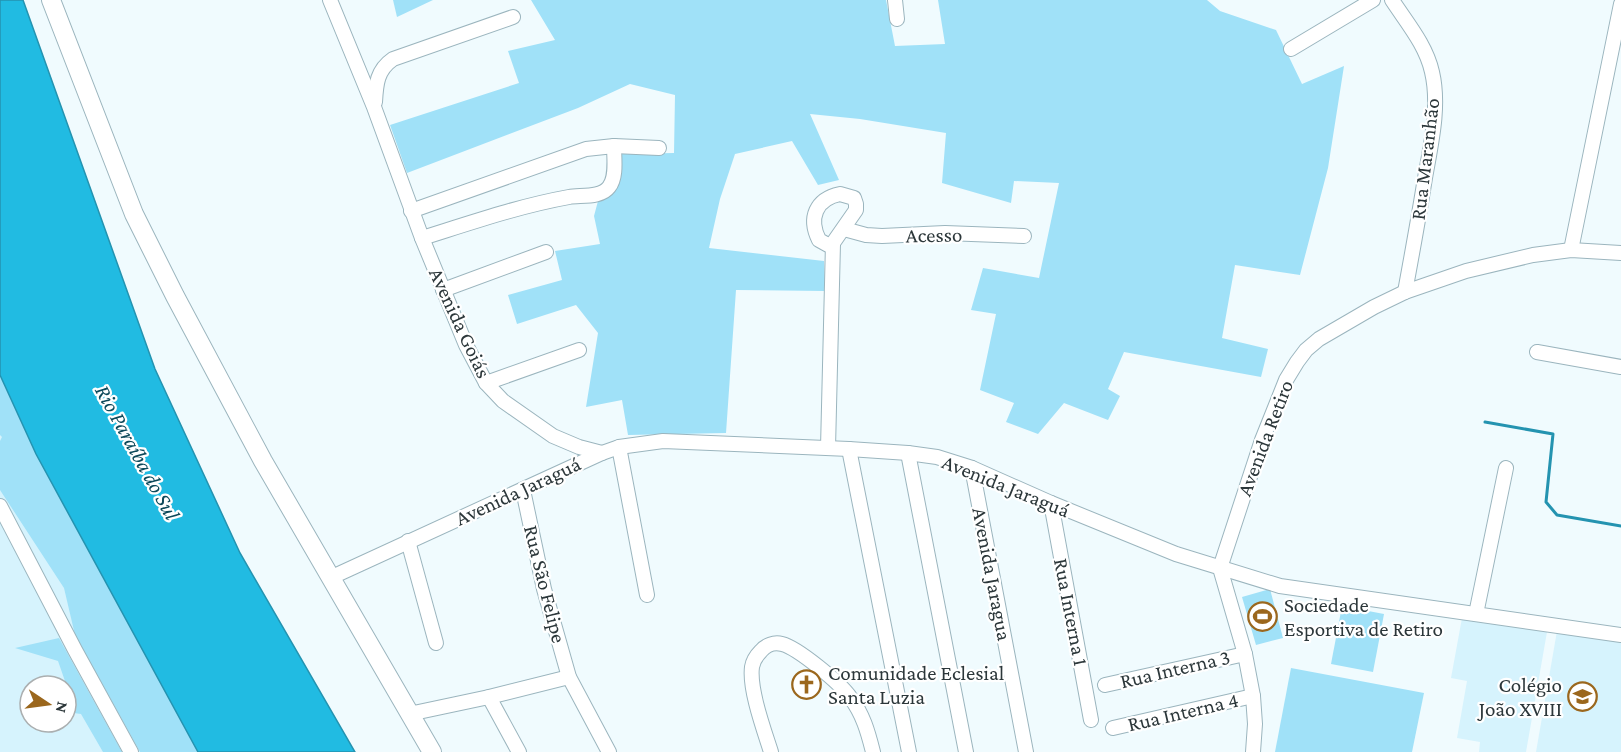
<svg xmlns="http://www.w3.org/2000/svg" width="1621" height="752" viewBox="0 0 1621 752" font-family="'Crimson Pro',serif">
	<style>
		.built { fill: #d6f3fd; fill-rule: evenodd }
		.green { fill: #a0e1f8 }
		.water { fill: #21bbe2; stroke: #2493b0; stroke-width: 1.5 }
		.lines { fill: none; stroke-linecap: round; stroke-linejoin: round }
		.stream { stroke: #2493b0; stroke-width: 3 }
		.minor-casing { stroke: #9bb5be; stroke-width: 16 }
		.major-casing { stroke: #9bb5be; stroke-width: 20 }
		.minor { stroke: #fff; stroke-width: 14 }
		.major { stroke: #fff; stroke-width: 18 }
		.labels { text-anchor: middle; stroke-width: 4.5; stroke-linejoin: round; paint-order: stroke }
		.street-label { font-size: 21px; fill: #2c373a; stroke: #fff }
		.poi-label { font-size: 21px; fill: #2c373a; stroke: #fff; text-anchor: start }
		.water-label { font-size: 22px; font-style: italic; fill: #0d495a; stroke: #fff }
	</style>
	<rect width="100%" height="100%" fill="#f0fbfe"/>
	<!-- built -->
	<g class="built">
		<path d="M0 375 36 454 198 752H0ZM30 686H66V722H30Z"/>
		<path d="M1462 618 1547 632 1526 752H1479L1480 742 1457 738 1467 681 1451 678Z"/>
		<path d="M1557 631 1621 642V752H1536Z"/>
	</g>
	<!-- green -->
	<g class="green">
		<path d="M393 0H433L397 17Z"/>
		<path d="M531 0H886L895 46 945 44 938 0H1207L1220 11 1276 30 1302 84 1344 66 1328 168 1300 275 1235 265 1222 338 1268 349 1261 377 1124 352 1108 389 1120 396 1108 420 1064 403 1038 434 1006 422 1014 403 980 390 996 314 971 310 983 268 1039 278 1059 183 1014 181 1011 203 942 183 946 133 860 119 810 114 839 180 818 185 792 141 735 154 720 199 709 248 824 261 825 291 736 290 726 433 628 435 622 400 586 407 598 333 576 305 517 324 508 295 562 280 555 251 600 244 594 216 598 201C625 189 620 180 622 154L674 153 675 95 630 84 578 108 407 173 390 125 519 83 508 51 555 40Z"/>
		<path d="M0 375 36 454 198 752H140L75 635 64 588 0 490V441L2 437 0 435Z"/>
		<path d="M1270 589 1283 638 1256 645 1242 597Z"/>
		<path d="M1342 606 1384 614 1373 672 1331 664Z"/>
		<path d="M59 638 122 752H103L81 714 66 712V684L58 661 15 648Z"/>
		<path d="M1291 668 1424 693 1412 752H1275Z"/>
	</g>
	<!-- water -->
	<path class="water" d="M0 0H23L155 369 240 553 355 752H198L36 454 0 375Z"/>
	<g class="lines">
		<!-- stream -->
		<path class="stream" d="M1485 422 1553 434 1546 502 1557 515 1621 526"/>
		<defs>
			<g id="minor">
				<path d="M330 0 374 107 422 238 466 345 486 383 503 401 553 436 579 447 602 453"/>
				<path d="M895 0 897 19"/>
				<path d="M1392 0C1407 23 1426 45 1432 72 1440 106 1431 144 1425 178 1419 216 1412 254 1405 292"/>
				<path d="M1291 49 1373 0"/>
				<path d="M375 102C376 84 377 70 393 59L513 17"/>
				<path d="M840 194 854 198 856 204V210L833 243 828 245 819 240C808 218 816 199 840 194Z"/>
				<path d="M411 211 586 149 614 146 659 148"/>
				<path d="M844 229 866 235 882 236 945 233 1024 236"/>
				<path d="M422 238C470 223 519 206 569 197 581 195 601 198 609 187 617 177 614 158 614 146"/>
				<path d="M1571 250 1621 4"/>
				<path d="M443 290 546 252"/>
				<path d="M1537 352 1621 367"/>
				<path d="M486 383 579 350"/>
				<path d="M619 447 647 595"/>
				<path d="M828 448 833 243"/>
				<path d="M849 449 909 752"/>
				<path d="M908 453 966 752"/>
				<path d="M972 468 1026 752"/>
				<path d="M523 490 544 589 569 677 609 752"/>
				<path d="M1051 503 1091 720"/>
				<path d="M0 506 75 650 131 752"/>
				<path d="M408 541 436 643"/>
				<path d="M332 577 602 453 619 447 663 441 849 449 908 453 937 457 972 468 1051 503 1176 554 1280 586 1621 635"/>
				<path d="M1476 614 1506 468"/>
				<path d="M1105 685 1245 654"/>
				<path d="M489 697 519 752"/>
				<path d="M409 714 489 697 569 677"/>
				<path d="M1113 728 1253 696"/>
				<path d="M771 752C764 730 749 689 752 667 753 661 757 655 761 651 766 645 774 642 782 644 798 648 840 683 850 697 863 714 868 732 873 752"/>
				<path d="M1253 752 1255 724 1253 696 1245 654 1220 568 1262 440 1286 380 1297 362 1306 350 1319 339 1374 307 1405 292 1466 271 1533 255 1571 250 1621 253"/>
			</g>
			<path id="major" d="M51 0 134 214 175 296 263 461 432 752"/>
		</defs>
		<!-- minor casing -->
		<use href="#minor" class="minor-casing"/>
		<!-- major casing -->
		<use href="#major" class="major-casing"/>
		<!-- minor -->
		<use href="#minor" class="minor"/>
		<!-- major -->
		<use href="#major" class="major"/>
	</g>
	<!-- icons -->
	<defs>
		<symbol id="stadium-ring" viewBox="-11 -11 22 22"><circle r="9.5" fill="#fff" stroke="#9b671d" stroke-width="1.5"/><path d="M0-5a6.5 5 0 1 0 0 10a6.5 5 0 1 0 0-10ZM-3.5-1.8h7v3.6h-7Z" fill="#9b671d"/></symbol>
		<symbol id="church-ring" viewBox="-11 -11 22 22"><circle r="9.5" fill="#fff" stroke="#9b671d" stroke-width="1.5"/><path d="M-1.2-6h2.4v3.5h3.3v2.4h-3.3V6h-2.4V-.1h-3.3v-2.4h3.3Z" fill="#9b671d"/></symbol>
		<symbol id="school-ring" viewBox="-11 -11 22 22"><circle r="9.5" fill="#fff" stroke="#9b671d" stroke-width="1.5"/><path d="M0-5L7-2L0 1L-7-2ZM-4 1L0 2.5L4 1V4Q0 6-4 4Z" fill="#9b671d"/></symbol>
	</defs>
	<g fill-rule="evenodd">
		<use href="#stadium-ring" x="1246" y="600" width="33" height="33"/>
		<use href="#church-ring" x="790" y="668" width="33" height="33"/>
		<use href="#school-ring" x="1566" y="680" width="33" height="33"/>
	</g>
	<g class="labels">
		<!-- street labels -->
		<g class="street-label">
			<text transform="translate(1425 159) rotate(-83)" y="7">Rua Maranhão</text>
			<text transform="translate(934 235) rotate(-1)" y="7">Acesso</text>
			<text transform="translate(460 323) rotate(65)" y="7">Avenida Goiás</text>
			<text transform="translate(1265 438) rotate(-69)" y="7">Avenida Retiro</text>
			<text transform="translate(1006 486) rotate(22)" y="7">Avenida Jaraguá</text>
			<text transform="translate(518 491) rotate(-25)" y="7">Avenida Jaraguá</text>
			<text transform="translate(992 574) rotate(79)" y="7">Avenida Jaragua</text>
			<text transform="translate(545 584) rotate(76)" y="7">Rua São Felipe</text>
			<text transform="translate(1071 612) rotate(79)" y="7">Rua Interna 1</text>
			<text transform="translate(1175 669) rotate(-13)" y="7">Rua Interna 3</text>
			<text transform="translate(1183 712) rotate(-13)" y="7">Rua Interna 4</text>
		</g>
		<!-- poi labels -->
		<g class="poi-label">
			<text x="1284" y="612">Sociedade<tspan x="1284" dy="24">Esportiva de Retiro</tspan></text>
			<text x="828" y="680">Comunidade Eclesial<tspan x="828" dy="24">Santa Luzia</tspan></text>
			<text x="1562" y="692" text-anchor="end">Colégio<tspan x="1562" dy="24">João XVIII</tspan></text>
		</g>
		<!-- water labels -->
		<g class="water-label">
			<text transform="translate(138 452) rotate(61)" y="8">Rio Paraíba do Sul</text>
		</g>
	</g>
	<!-- north arrow -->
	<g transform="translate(48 704) rotate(103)"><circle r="28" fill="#ffffff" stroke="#abafb0" stroke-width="1.5"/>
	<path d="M0-4.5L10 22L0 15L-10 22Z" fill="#9b671d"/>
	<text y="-9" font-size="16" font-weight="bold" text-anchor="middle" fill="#2c373a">N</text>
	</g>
</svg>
